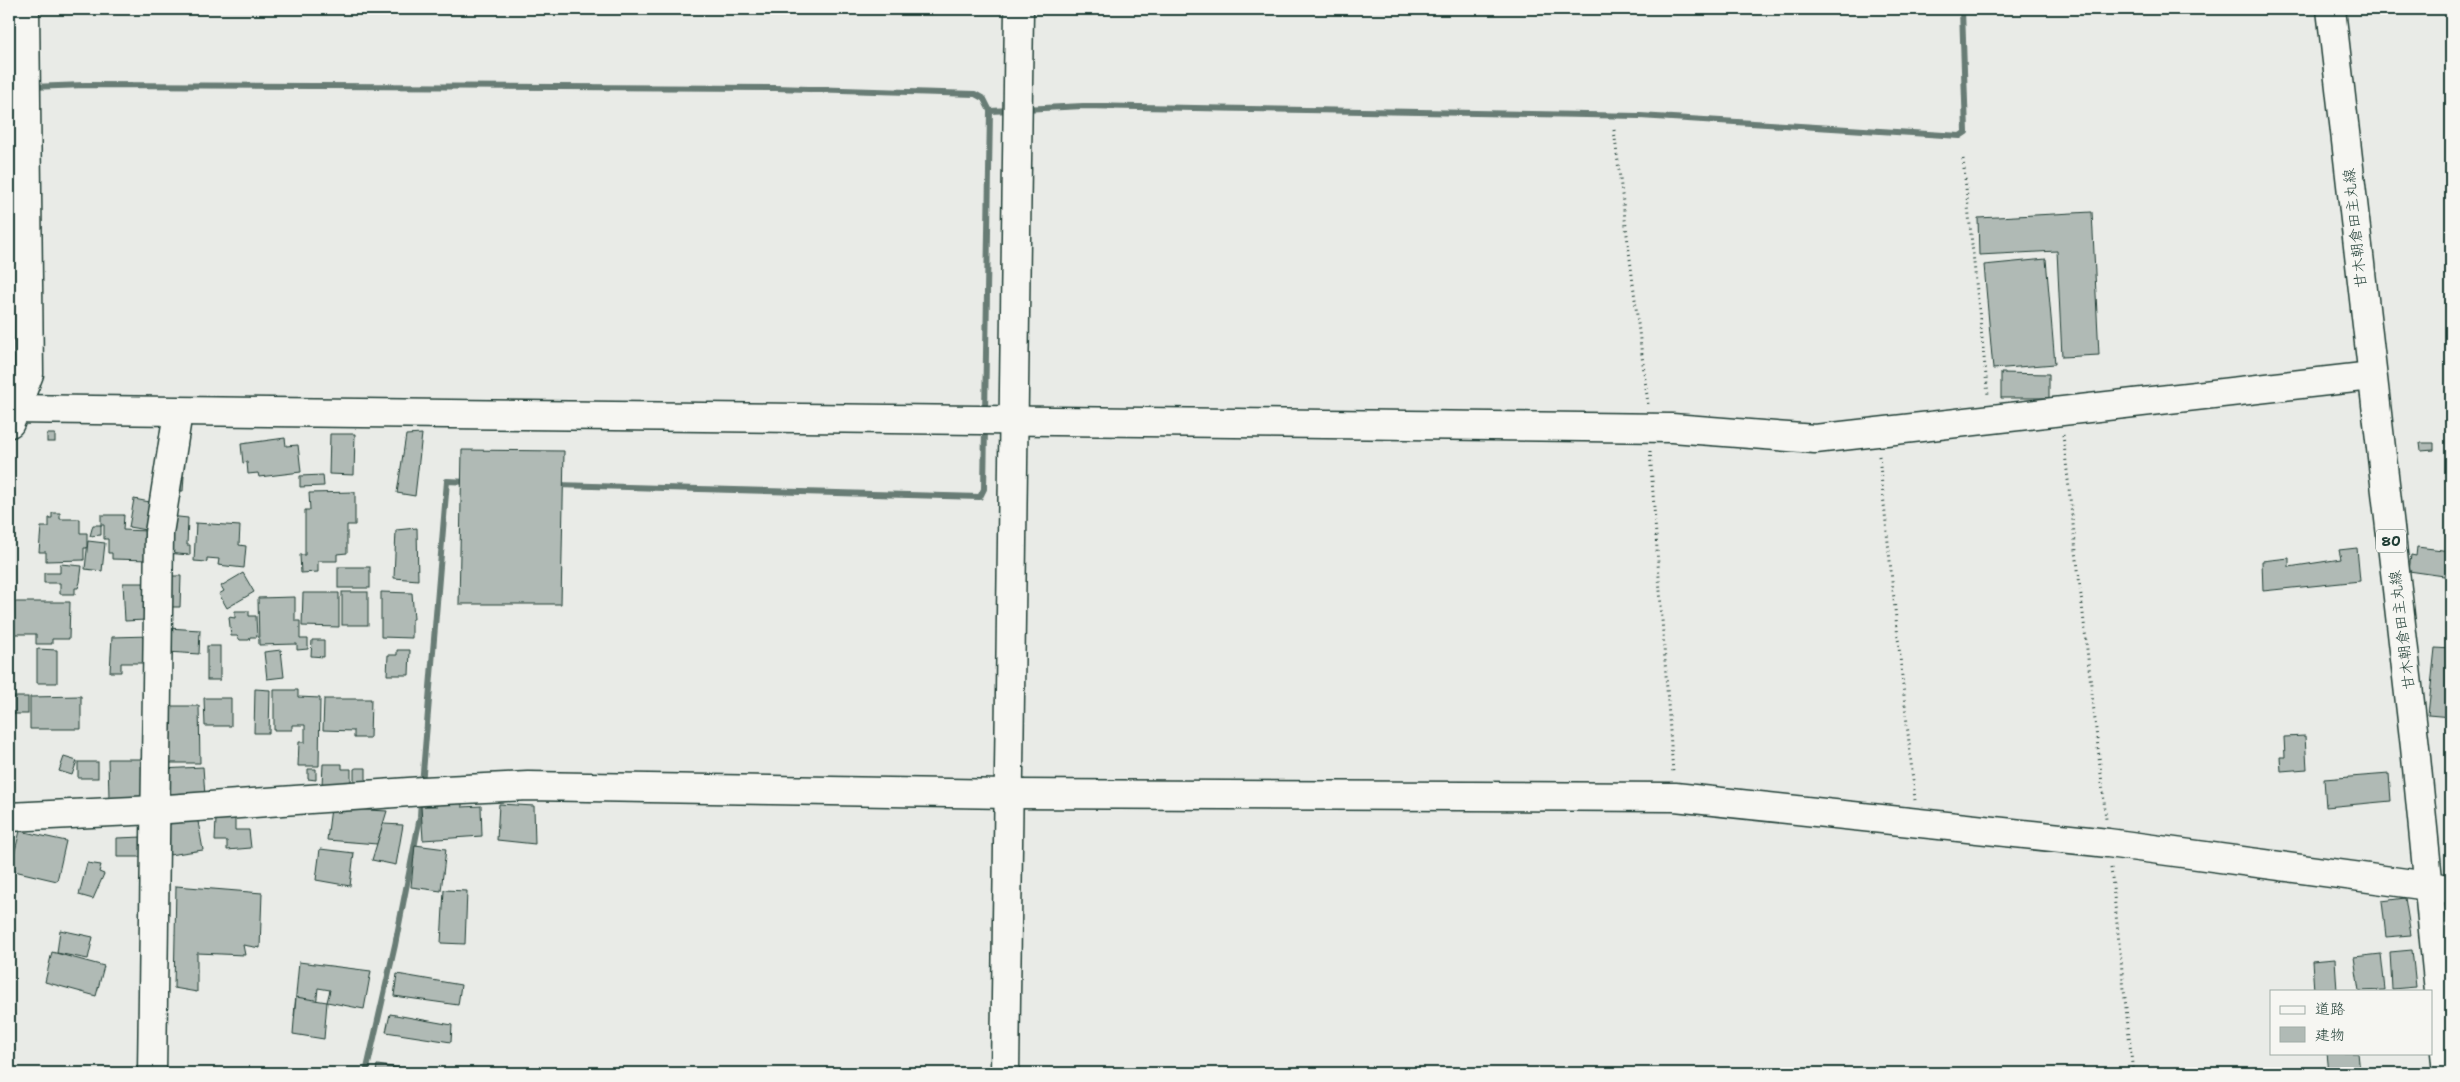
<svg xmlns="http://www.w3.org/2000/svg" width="2460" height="1082" viewBox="0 0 2460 1082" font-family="'Shantell Sans','Klee One',sans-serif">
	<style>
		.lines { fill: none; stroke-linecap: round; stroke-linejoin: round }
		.stream { stroke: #687c75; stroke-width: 6 }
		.building { fill: #b0bab5; stroke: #1f3d34 }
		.minor-casing { stroke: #1f3d34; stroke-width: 31 }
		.major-casing { stroke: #1f3d34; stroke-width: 31 }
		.path { stroke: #1f3d34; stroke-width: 3; stroke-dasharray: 1 4; stroke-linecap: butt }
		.minor { stroke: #f6f6f2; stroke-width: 28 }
		.major { stroke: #f6f6f2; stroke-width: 28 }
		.labels { text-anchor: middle; stroke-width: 4; stroke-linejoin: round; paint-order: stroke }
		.shield { fill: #f6f6f2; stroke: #60746d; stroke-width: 1 }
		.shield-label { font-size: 14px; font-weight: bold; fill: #1f3d34 }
		.street-label { font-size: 15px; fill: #1f3d34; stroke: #f6f6f2 }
	</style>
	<rect width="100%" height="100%" fill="#e9ebe7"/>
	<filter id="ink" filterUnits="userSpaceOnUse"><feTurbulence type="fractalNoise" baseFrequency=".02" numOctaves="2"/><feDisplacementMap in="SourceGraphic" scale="10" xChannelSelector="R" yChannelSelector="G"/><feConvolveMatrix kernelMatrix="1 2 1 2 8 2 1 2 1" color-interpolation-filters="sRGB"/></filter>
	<g filter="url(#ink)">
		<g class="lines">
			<!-- stream -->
			<g class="stream">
				<path d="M31 87 85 85 775 88 975 94 984 99 990 111 985 414"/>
				<path d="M1024 109 1083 106 1640 116 1960 136 1966 132 1962 9"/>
				<path d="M990 111 1011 110"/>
				<path d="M557 485 980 497 984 489 985 426"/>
				<path d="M422 785 447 481 469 482"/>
				<path d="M366 1073 395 945 420 817 421 798"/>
			</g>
		</g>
		<!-- building -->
		<g class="building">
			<path d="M2092 212 2099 355 2062 357 2057 251 1979 255 1978 218Z"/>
			<path d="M2046 259 2055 364 1993 369 1984 265Z"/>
			<path d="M2001 373 2049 374V398H2001Z"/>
			<rect x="47" y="434" width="8" height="8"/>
			<path d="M330 434H355L354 475 329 474Z"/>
			<path d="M422 434 415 496 397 493 406 435Z"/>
			<path d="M285 438 286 446 298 445 301 472 259 477 258 473 248 474 247 462 243 463 241 444Z"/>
			<path d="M2420 443H2434V450L2421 451Z"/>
			<path d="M462 450 564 451 561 604H459Z"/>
			<path d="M323 475 324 486 300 487V476Z"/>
			<path d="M174 476H184L183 491H173Z"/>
			<path d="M355 492V525H347V553L337 554V561H318V572L301 573 300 555H305V510H310L309 493Z"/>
			<path d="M134 499 155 503 151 531 129 527Z"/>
			<path d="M52 513H60V519H80V533H87V548H84V560L46 561V552H39L41 527H49V518H52Z"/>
			<path d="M101 515H124L123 530 147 531 150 560 112 559V553H108V539H104V525H101Z"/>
			<path d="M169 516 188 518 187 545H190V555L166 553Z"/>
			<path d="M196 523 240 526 239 545 246 546 244 568 218 565 219 559 207 558V562L194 561Z"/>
			<path d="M93 525H101V535L90 536Z"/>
			<path d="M417 528 418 580 394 578 396 530Z"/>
			<path d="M88 541 105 543 102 571 85 569Z"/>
			<path d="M2417 547 2451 551V577L2409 571 2411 555 2416 556Z"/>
			<path d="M2357 548 2360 581 2263 591 2262 561 2289 558V567L2341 559 2339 550Z"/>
			<path d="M60 564 82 566 80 582 78 588H75V594H60V583H44V573H60Z"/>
			<rect x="338" y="567" width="32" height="21"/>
			<path d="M243 573 254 592 227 608 219 594 224 591 221 586Z"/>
			<path d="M164 576H181L180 607H163Z"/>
			<path d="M123 583H145L146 620 125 621Z"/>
			<rect x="342" y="592" width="26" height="33"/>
			<path d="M381 592 412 593 414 619H412V638L381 637Z"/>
			<path d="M303 593H339V627L302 626Z"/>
			<path d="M295 597V621H300V639H308V649L297 650V644L259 645 258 598Z"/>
			<path d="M9 602H70L69 639H52V644H36V634H9Z"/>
			<path d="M235 611H249V616H256L257 637H250L249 640H240L237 636H231L229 617 235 618Z"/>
			<path d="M168 628 200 630 199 654 167 652Z"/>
			<path d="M151 636V663H121V672H110L112 637Z"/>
			<path d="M312 640H324V657L311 656Z"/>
			<rect x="207" y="646" width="13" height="34"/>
			<path d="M2435 648 2451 649V717L2428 715Z"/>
			<path d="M37 649 57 650V683H37Z"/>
			<path d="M281 650 284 677 267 679 264 652Z"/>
			<path d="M397 650H410L409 675H387L388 655H397Z"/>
			<path d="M255 689 270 690 269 733H254Z"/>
			<path d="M274 690H298V697L320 698 319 766H298L299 742H305V725H292V730H274Z"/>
			<path d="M81 696V729H30V697Z"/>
			<rect x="9" y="697" width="19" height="17"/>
			<path d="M204 698H231V726H205Z"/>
			<path d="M324 699H371L370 738H354V731L323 730Z"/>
			<path d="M160 706H199L200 763H162Z"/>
			<path d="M2305 736 2307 769 2281 771 2280 757H2285L2284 737Z"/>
			<path d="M64 757 77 761 72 775 59 771Z"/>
			<path d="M108 759H142L143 798H109Z"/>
			<rect x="78" y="762" width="20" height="16"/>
			<path d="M323 764H342V769H351V785H322Z"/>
			<path d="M203 767 205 796 162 797 161 769Z"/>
			<path d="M356 768H366V786H354V769Z"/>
			<path d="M308 769H316V780L308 779Z"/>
			<path d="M2389 774 2391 801 2326 807 2324 779Z"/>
			<path d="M462 797V807L481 806 482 836 423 840 421 806H437L435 799Z"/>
			<path d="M499 804 534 806 535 844 497 840Z"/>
			<path d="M331 808 387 811 377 844 327 840Z"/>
			<path d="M197 816 203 850 169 855 161 821Z"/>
			<path d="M235 818V830H249L251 848 227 850V841H215L216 819Z"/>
			<path d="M383 824 403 825 396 865 372 860Z"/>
			<path d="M20 831 66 841 57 881 10 870Z"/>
			<path d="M143 837V857H117V838Z"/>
			<path d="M415 845 446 849 441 891 411 887Z"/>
			<path d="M320 849 354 853 350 886 316 880Z"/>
			<path d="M87 863 101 865 99 872 104 874 93 899 79 895Z"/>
			<path d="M176 886 262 893 260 948 243 945 245 955 197 953V992L174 988Z"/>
			<path d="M444 890 467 891 465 944 441 943Z"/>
			<path d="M2405 898 2411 935 2386 937 2382 901Z"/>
			<path d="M60 930 93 937 88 959 57 953Z"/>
			<path d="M2412 950 2416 987 2392 989 2390 952Z"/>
			<path d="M52 952 104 966 96 996 45 982Z"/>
			<path d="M2381 954 2385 990 2359 991 2354 957Z"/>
			<path d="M2335 959 2337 991H2314L2312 961Z"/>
			<path d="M299 962 371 971 364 1009 327 1002 330 990 318 988 315 1016H294Z"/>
			<path d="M397 974 461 985 458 1005 394 996Z"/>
			<path d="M296 997 327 1002 324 1039 293 1034Z"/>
			<path d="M390 1014 452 1025 451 1042 386 1032Z"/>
			<path d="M2327 1053H2358L2360 1072 2373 1073H2329Z"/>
			<path d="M377 1065 436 1073H376Z"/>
			<path d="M187 1070V1073H171V1071Z"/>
		</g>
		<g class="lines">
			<defs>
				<g id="minor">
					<path d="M9 409 1672 428 1815 439 2372 376"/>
					<path d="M10 423 29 374 25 9"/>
					<path d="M9 817 154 810 423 791 528 786 1008 794 1675 797 2108 843 2451 889"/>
					<path d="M152 1073 159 533 178 412"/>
					<path d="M1005 1073 1019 9"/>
				</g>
				<path id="major" d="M2331 9 2415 747 2447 1073"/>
			</defs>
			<!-- minor casing -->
			<use href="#minor" class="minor-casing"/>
			<!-- major casing -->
			<use href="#major" class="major-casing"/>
			<!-- path -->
			<g class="path">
				<path d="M1614 130 1648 404"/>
				<path d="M1963 159 1988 395"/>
				<path d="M2063 435 2106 819"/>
				<path d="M1650 451 1673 773"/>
				<path d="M1879 456 1915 800"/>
				<path d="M2111 868 2133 1073"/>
			</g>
			<!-- minor -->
			<use href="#minor" class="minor"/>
			<!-- major -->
			<use href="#major" class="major"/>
		</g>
	</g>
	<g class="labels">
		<!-- shield labels -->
		<rect class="shield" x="2376" y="529.5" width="30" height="23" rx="4"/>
		<g class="shield-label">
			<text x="2391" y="546">80</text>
		</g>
		<!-- street labels -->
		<g class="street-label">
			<text transform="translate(2355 228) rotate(-96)" y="5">甘木朝倉田主丸線</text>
			<text transform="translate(2402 630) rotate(-97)" y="5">甘木朝倉田主丸線</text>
		</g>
	</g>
	<!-- margin -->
	<rect width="2460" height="1082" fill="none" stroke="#f6f6f2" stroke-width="30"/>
	<rect x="15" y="15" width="2430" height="1052" fill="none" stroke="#1f3d34" stroke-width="2" filter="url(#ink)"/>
	<!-- legend -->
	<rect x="2270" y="990" width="162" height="65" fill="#f6f6f2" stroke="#a0aca6"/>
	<rect x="2280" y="1006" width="25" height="8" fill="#f6f6f2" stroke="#a0aca6"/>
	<text x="2315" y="1014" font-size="15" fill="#1f3d34">道路</text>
	<rect x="2280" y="1027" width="25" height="15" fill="#b0bab5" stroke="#a0aca6"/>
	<text x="2315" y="1040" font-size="15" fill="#1f3d34">建物</text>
</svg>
